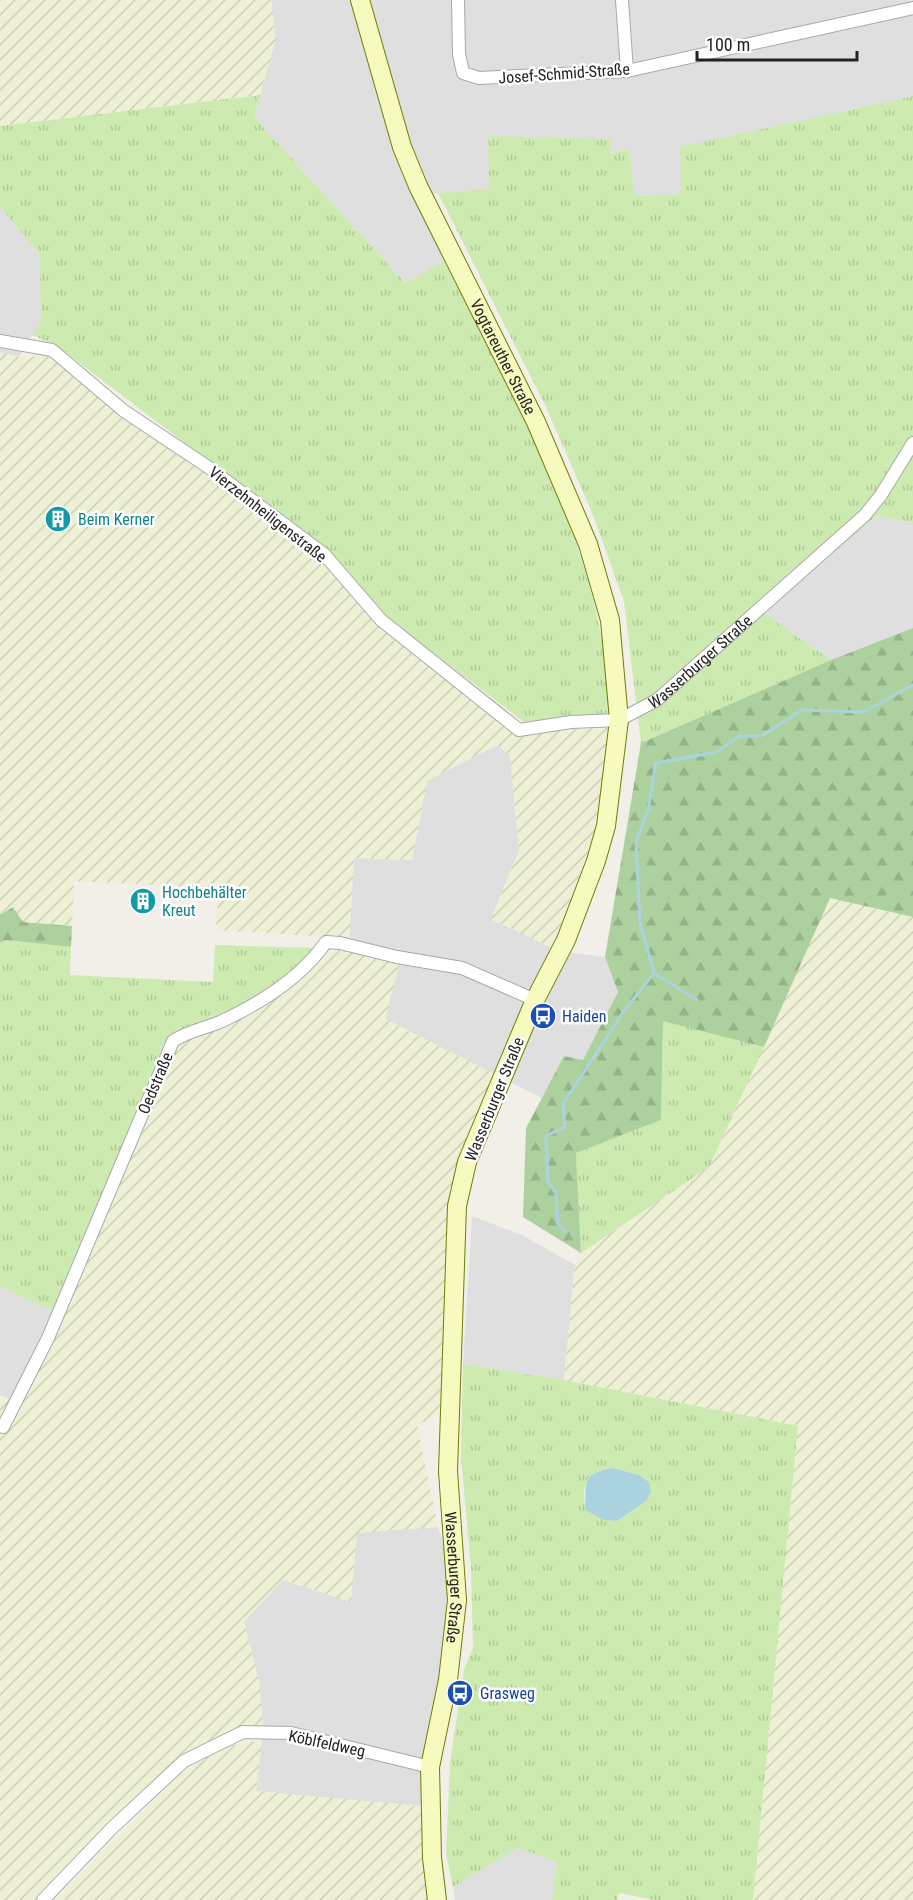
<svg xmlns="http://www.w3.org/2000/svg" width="913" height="1900" viewBox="0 0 913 1900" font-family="'Roboto Condensed',sans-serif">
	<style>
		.residential { fill: #e0dfdf }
		.farmland { fill: url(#farmland-furrows) }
		.grass { fill: url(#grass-tufts); fill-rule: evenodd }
		.forest { fill: url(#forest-firs) }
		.water { fill: #aad3df }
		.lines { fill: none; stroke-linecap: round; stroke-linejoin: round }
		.stream { stroke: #aad3df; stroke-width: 3 }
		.street-casing { stroke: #a9a9a9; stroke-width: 14 }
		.secondary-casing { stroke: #707d05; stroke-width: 20 }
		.street { stroke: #fff; stroke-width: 12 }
		.secondary { stroke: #f7fabf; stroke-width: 18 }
		.labels { text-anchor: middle; stroke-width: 5; stroke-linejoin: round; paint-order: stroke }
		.street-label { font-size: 16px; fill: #222; stroke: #fff }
		.culture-label { font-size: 16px; fill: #0d838f; stroke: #fff; text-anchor: start }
		.transit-label { font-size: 16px; fill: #164399; stroke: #fff; text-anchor: start }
	</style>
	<defs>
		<pattern id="farmland-furrows" width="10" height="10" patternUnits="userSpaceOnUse" patternTransform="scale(1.5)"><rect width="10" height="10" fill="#eef0d5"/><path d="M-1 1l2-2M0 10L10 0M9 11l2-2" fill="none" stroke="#ccceb7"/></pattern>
		<pattern id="grass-tufts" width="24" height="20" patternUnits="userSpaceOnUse" patternTransform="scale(1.5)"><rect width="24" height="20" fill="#cdebb0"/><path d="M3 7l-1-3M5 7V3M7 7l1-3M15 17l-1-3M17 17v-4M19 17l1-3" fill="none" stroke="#b0c997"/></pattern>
		<pattern id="forest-firs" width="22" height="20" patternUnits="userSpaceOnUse" patternTransform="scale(1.5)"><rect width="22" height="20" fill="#add19e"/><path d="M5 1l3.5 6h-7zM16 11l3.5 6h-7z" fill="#95b388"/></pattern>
	</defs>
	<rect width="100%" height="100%" fill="#f2efe9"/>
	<!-- residential -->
	<g class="residential">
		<path d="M271 0H913V96L681 147V194L635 196 629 149 610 153 612 140 490 189 416 195 444 261 405 283 254 117 275 39Z"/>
		<path d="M0 207 39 254 41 320 19 357 0 352Z"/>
		<path d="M876 516 913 523V628L831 660 764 613Z"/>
		<path d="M497 745 510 755 519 851 491 919 559 951 605 957 618 992 583 1061 564 1056 542 1098 385 1019 400 960 349 942 354 858 412 860 427 781Z"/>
		<path d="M472 1216 522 1235 575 1265 564 1380 463 1364Z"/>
		<path d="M0 1287 62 1314 16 1402 0 1395Z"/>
		<path d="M438 1527 448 1557 447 1655 420 1806 256 1791 263 1726 259 1681 244 1622 282 1580 357 1532Z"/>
		<path d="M518 1848 557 1862 552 1900H455L453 1887Z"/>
	</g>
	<!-- farmland -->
	<g class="farmland">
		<path d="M0 0H271L276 39 260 95 0 126Z"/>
		<path d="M0 352 19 357 47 356 210 477 319 554 375 621 512 729 525 736 573 729 610 728 596 831 552 948 491 919 519 851 510 755 497 745 427 781 412 860 354 858 349 942 314 936 216 930 218 888 74 881 72 926 23 922 13 907 0 915Z"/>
		<path d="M830 898 913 917V1900H753L798 1426 564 1380 575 1265 581 1253 709 1167Z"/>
		<path d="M345 948 400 960 385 1019 494 1074 458 1167 448 1211 440 1414 417 1425 438 1527 357 1533 351 1602 282 1580 244 1622 259 1681 263 1726 192 1749 36 1900H0V1395L13 1401 62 1314 175 1051 189 1037 281 992 328 953Z"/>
		<path d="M262 1740 256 1791 420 1806 430 1900H54L181 1774 221 1747Z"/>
	</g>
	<!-- grass -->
	<g class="grass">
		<path d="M260 95 254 117 405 283 444 261C515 403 604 550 610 713L524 722 385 616 326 550 57 346 32 335 41 320 39 254 0 207V126Z"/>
		<path d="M913 96V523L876 516 764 613 831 660 641 743 624 601 593 515 546 407 438 193 489 189 488 136 612 139 610 153 629 149 635 196 681 194 680 147Z"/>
		<path d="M6 940 71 947 70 975 213 982 215 945 319 948 275 986 213 1021 186 1028 164 1043 54 1311 0 1287V943Z"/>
		<path d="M663 1020 764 1047 709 1167 581 1253 576 1153 661 1120Z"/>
		<path d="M463 1364 564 1380 798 1426 753 1900H654L619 1893 617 1900H552L557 1862 518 1848 453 1887 446 1854 450 1763 464 1669 473 1648 471 1568 461 1458ZM613 1468 639 1475 649 1482 646 1501 617 1521 604 1520 585 1510 584 1490 588 1478Z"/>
	</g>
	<!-- forest -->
	<g class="forest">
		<path d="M913 628V917L830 898 764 1047 663 1021 661 1120 576 1153 581 1253 523 1217 526 1128 564 1056 583 1060 618 992 605 957 641 743 831 660Z"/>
		<path d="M13 907 23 922 72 926 71 947 6 940 0 943V915Z"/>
	</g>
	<!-- water -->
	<path class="water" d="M613 1468 639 1475 649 1482 651 1492 646 1501 617 1521 604 1520 585 1510C587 1482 580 1474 613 1468Z"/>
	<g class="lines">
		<!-- stream -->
		<g class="stream">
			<path d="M654 973 697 1000"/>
			<path d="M566 1232 558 1224 556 1194 548 1181 546 1136 565 1127 563 1104 624 1011 654 973 640 923 636 841 648 811 656 763 717 752 740 736H761L802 710 864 712 913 685"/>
		</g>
		<defs>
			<g id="street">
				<path d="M458 0 459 54 463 73 479 78 627 71 913 8"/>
				<path d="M622 0 627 71"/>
				<path id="s1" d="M0 341 52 350 124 411 208 467 324 554 381 620 519 730 571 722 619 720 657 700 865 515 881 495 913 443"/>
				<path d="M3 1427 48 1338 173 1041C188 1031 203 1029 220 1022 259 1004 301 978 326 942L340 943 397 957 462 968 535 1000"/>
				<path d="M43 1900 112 1828 184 1761 243 1732 291 1733 430 1767"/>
			</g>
			<g id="secondary">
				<path id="s2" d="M360 0 402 147 418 186 536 422 588 544 610 620 619 720 606 826 596 861 566 940 535 1000 467 1162 457 1206 448 1471 457 1600 448 1680 430 1767 432 1858 437 1900"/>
			</g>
		</defs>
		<!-- street casing -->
		<use href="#street" class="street-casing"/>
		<!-- secondary casing -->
		<use href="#secondary" class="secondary-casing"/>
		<!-- street -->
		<use href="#street" class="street"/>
		<!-- secondary -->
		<use href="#secondary" class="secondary"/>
	</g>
	<!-- icons -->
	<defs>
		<symbol id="building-disc" viewBox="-11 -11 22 22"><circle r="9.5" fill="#0f9aa8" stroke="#fff"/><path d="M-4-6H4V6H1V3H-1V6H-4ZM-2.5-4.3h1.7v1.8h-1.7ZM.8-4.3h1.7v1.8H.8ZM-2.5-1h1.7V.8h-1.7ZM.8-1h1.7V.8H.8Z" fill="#fff"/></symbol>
		<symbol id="bus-disc" viewBox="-11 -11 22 22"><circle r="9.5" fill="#1a4fb4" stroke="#fff"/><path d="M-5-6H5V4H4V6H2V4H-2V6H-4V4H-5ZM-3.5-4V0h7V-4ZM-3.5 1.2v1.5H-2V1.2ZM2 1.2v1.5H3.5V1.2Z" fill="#fff"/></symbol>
	</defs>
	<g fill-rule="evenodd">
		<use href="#building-disc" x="43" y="504" width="30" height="30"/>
		<use href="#building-disc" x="128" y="886" width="30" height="30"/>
		<use href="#bus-disc" x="528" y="1001" width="30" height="30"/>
		<use href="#bus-disc" x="445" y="1678" width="30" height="30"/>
	</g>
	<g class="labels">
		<!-- street labels -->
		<g class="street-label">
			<text transform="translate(564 73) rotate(-4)" y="6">Josef-Schmid-Straße</text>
			<text dy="6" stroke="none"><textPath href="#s2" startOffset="386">Vogtareuther Straße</textPath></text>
			<text transform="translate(268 514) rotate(38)" y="6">Vierzehnheiligenstraße</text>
			<text dy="6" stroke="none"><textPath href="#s1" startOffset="858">Wasserburger Straße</textPath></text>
			<text transform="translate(155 1083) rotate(-67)" y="6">Oedstraße</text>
			<text transform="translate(494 1099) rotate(-68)" y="6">Wasserburger Straße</text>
			<text dy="6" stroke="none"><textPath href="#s2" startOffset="1659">Wasserburger Straße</textPath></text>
			<text transform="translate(327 1743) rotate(12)" y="6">Köblfeldweg</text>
		</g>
		<!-- culture labels -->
		<g class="culture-label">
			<text x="78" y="525">Beim Kerner</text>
			<text x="162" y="898">Hochbehälter<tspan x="162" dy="18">Kreut</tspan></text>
		</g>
		<!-- transit labels -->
		<g class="transit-label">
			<text x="562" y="1022">Haiden</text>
			<text x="480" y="1699">Grasweg</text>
		</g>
	</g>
	<!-- scale -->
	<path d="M697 51v9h160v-9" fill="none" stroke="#222222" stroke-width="3"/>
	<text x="706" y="51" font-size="18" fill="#222222" stroke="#ffffff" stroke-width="4.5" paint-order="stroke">100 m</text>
</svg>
